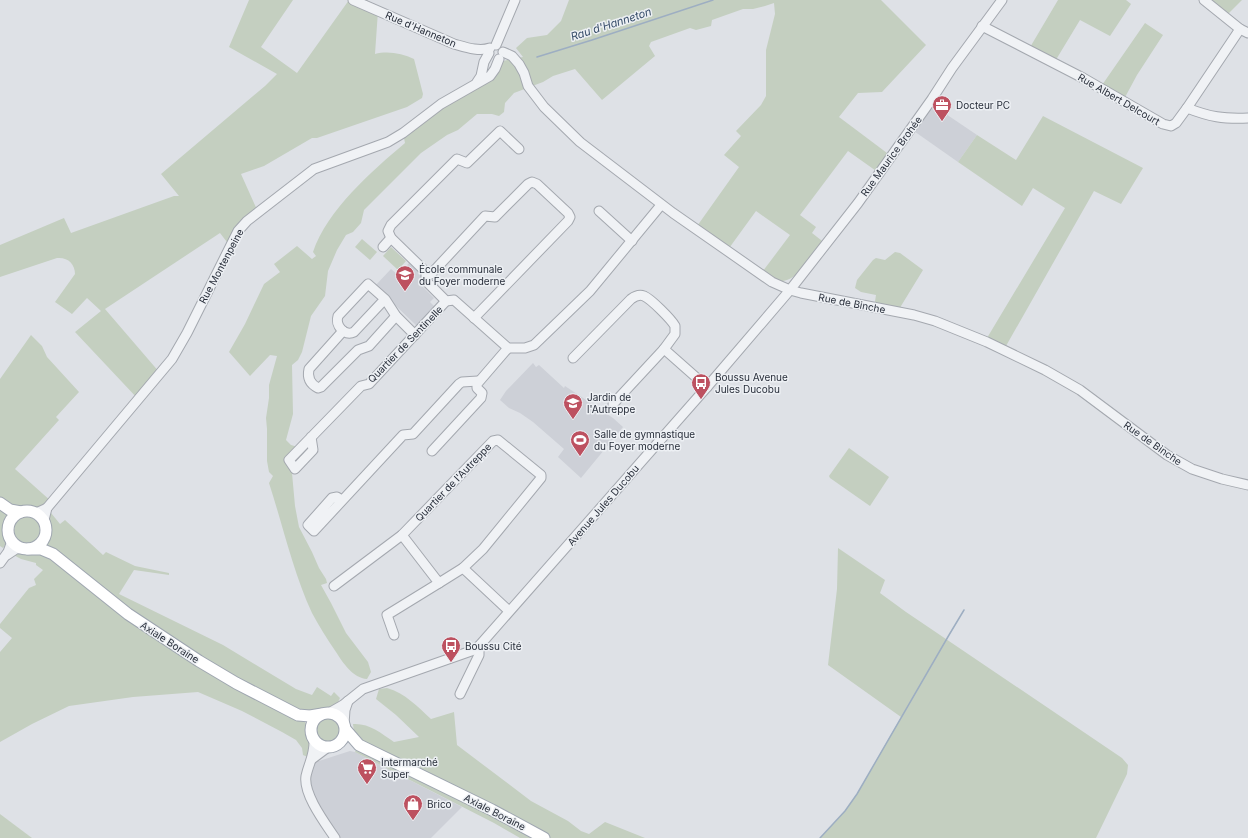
<svg xmlns="http://www.w3.org/2000/svg" width="1248" height="838" viewBox="0 0 1248 838" font-family="Inter,sans-serif">
	<style>
		.built { fill: #cdd0d7 }
		.green { fill: #c4cfc0 }
		.lines { fill: none; stroke-linecap: round; stroke-linejoin: round }
		.stream { stroke: #9daec2; stroke-width: 1.5 }
		.minor-casing { stroke: #a4a8af; stroke-width: 11 }
		.major-casing { stroke: #9fa6b0; stroke-width: 13 }
		.minor { stroke: #f0f2f5; stroke-width: 9 }
		.major { stroke: #fff; stroke-width: 11 }
		.labels { text-anchor: middle; stroke-width: 3; stroke-linejoin: round; paint-order: stroke }
		.street-label { font-size: 10px; fill: #292f3b; stroke: #edf0f4 }
		.poi-label { font-size: 10px; fill: #292f3b; stroke: #edf0f4; text-anchor: start }
		.water-label { font-size: 11px; font-style: italic; fill: #384e6a; stroke: #edf0f4 }
	</style>
	<rect width="100%" height="100%" fill="#dee1e6"/>
	<!-- built -->
	<g class="built">
		<path d="M932 99 943 106 940 110 977 135 958 162 911 129Z"/>
		<path d="M409 263 420 273 423 278 419 283 434 298 430 302 435 307 417 326 375 286 391 269 398 275Z"/>
		<path d="M533 363 536 367 539 365 564 388 565 386 613 418 623 427 581 478 558 457 564 449 533 422 520 413 509 408 500 400 506 391Z"/>
		<path d="M350 751 355 752 462 807 431 838H335L308 792 312 759 319 761Z"/>
	</g>
	<!-- green -->
	<g class="green">
		<path d="M249 0H293L261 47 297 73 349 0H368L365 5 378 11 375 54C387 51 402 53 414 59L423 94 422 98 407 107 317 138H312L264 166 241 174 258 212 230 246 220 233 105 309 160 373 138 399 75 332 101 311 87 298 72 314 55 302 75 274C75 264 68 257 57 258L0 277V245L64 218 71 233 174 196H179L161 174 265 86 277 74 229 47Z"/>
		<path d="M569 0H881L926 45 882 92 858 93 839 117 891 156 879 173 848 151 800 215 816 227 812 233 826 244C816 255 795 284 778 281 772 280 766 277 760 275L790 235 756 211 727 251 695 229 739 167 724 155 741 136 736 131 761 105 766 96V50L775 14 774 3 765 6 753 9H743L712 20 711 26 696 30 690 28 651 42 649 46 655 56 602 100 575 69 553 76 543 82 514 93 505 103 504 112 499 116 492 114H477L458 130 447 135 421 153 364 210 361 223 353 232 346 235 337 250 328 271 325 296 311 316 302 352 298 360 292 365 293 414 286 440 291 445 301 448 289 460 295 469 292 473 295 506 299 527 312 552 319 568 326 579 327 583 321 585 331 603 346 633 368 662 371 672 367 679C353 678 343 663 336 652 327 639 319 626 312 613 293 572 283 526 269 483L273 476 269 472 267 461V429L266 418 269 398V385L277 356 270 355 250 376 229 352 245 324 264 284 280 272 274 264 297 246 312 259 316 256 313 252C327 210 372 171 405 143L403 133 477 82 503 61 523 57 516 48 527 38 547 35 561 21Z"/>
		<path d="M1058 0H1126L1131 4 1110 36 1080 20 1054 63 1029 49Z"/>
		<path d="M1209 0H1242L1225 17Z"/>
		<path d="M1145 23 1163 35 1137 75 1123 101 1100 88Z"/>
		<path d="M1043 116 1143 168 1121 204 1094 191 1006 346 987 338 1065 208 1033 188 1022 206 958 162 977 135 1016 160Z"/>
		<path d="M362 239 377 252 370 260 355 247Z"/>
		<path d="M391 247 406 261 398 270 383 256Z"/>
		<path d="M895 252 900 253 923 270 901 306 899 312 874 308 876 295 861 292 855 288 857 280 873 260 876 258 885 260Z"/>
		<path d="M31 335 42 346 47 357 79 392 56 417 59 420 15 469 52 502 47 508 60 524 65 520 103 555 106 552 135 566 169 573V575L134 570 119 594 223 645 296 689 312 695 317 687 331 696 334 692 340 698 337 704 343 705 304 721C315 735 313 743 312 759L303 755 302 748 296 740 282 732 242 711 198 692 133 697 69 706 32 724 0 742V652L12 638 0 628V624L29 588 36 585 34 579 43 570 36 565V563L21 559 10 553 49 548C43 536 48 537 46 527 43 508 18 509 3 506 5 511 9 517 9 522 10 530 8 534 12 541L10 548 5 545 3 548 0 546V379Z"/>
		<path d="M849 448 889 477 870 506 830 478 829 476Z"/>
		<circle cx="27" cy="530" r="13"/>
		<path d="M838 548 885 580 880 593 906 612 1122 758 1128 765 1127 774 1096 838H820L845 811 857 794 901 717 828 665 837 589Z"/>
		<path d="M387 688C405 693 418 707 431 719L454 712 457 745 531 801 568 821 581 831 589 834 605 822 645 838H520L494 823 355 752 362 739 354 732 353 724C369 723 381 733 394 742L419 737 396 715 376 699 379 689Z"/>
		<circle cx="329" cy="730" r="13"/>
		<path d="M0 814 32 838H0Z"/>
	</g>
	<g class="lines">
		<!-- stream -->
		<g class="stream">
			<path d="M537 57 592 40 713 0"/>
			<path d="M820 838 845 811 857 794 949 635 964 610"/>
		</g>
		<defs>
			<g id="minor">
				<path d="M353 0 454 44C465 47 479 52 490 48"/>
				<path d="M1204 0 1240 29 1248 33"/>
				<path d="M982 26 1083 78 1163 124 1171 126 1176 123 1187 108 1240 29"/>
				<path d="M496 45 515 0"/>
				<path d="M503 52 512 56 519 64 524 73 528 86 544 107 580 142 673 213 772 282 790 290 801 293 914 315 935 321 987 342 1045 370 1080 390 1167 455 1192 469 1222 479 1248 485"/>
				<path d="M477 82 481 76 484 62 489 53"/>
				<path d="M1187 108C1210 117 1223 119 1248 118"/>
				<path d="M519 149 500 131 467 163 457 159 391 225 388 231 391 238 426 272V281L446 301 454 300 508 348H525L534 345 590 291 661 205"/>
				<path d="M599 211 632 241"/>
				<path d="M383 247 391 238"/>
				<path d="M426 272 431 274 485 216 495 217 528 184 532 182 537 184 568 213 570 217 568 221 474 318"/>
				<path d="M385 299 354 332C344 337 335 325 338 316L368 284 385 299 396 316 415 335"/>
				<path d="M343 331 309 369C307 378 310 384 318 388L321 387 358 350 369 346 396 316"/>
				<path d="M573 358 631 299C635 296 639 294 644 296 651 299 671 319 675 326V334L664 349 707 387"/>
				<path d="M613 404 664 349"/>
				<path d="M311 437 313 450 295 469 289 460 361 386 369 384 446 301"/>
				<path d="M432 451 481 398 482 393 477 388V384L508 348"/>
				<path d="M342 500 337 497 332 498 308 525 314 531 403 435 413 434 459 384 462 382 478 381"/>
				<path d="M36 513 47 508"/>
				<path d="M44 520 47 508 172 359 187 333 238 231 247 221 314 169 388 142 403 133 441 104 490 76 495 69 499 59"/>
				<path d="M7 555 16 549 24 548"/>
				<path d="M0 563 8 552 12 541"/>
				<path d="M463 568 509 611"/>
				<path d="M334 586 402 535 493 441 498 440 541 475V478L483 549 463 568 439 583"/>
				<path d="M394 635 387 615 439 583 402 535"/>
				<path d="M460 694 479 655V646"/>
				<path d="M329 713 343 705 363 689 474 650 479 646 707 387 790 290 858 203 932 99 952 68 1002 0"/>
				<path d="M344 724 345 710 348 701"/>
				<path d="M314 739C315 755 309 762 306 776 303 794 325 823 335 838"/>
				<path d="M312 759 328 747"/>
			</g>
			<g id="major">
				<path d="M0 503 10 510 21 512"/>
				<circle cx="27" cy="530" r="19"/>
				<path d="M28 549H41L53 554 128 614 199 661 236 683 298 715 310 716 322 714"/>
				<circle cx="328" cy="730" r="17"/>
				<path d="M346 730 359 745 492 810 544 838"/>
			</g>
		</defs>
		<!-- minor casing -->
		<use href="#minor" class="minor-casing"/>
		<!-- major casing -->
		<use href="#major" class="major-casing"/>
		<!-- minor -->
		<use href="#minor" class="minor"/>
		<!-- major -->
		<use href="#major" class="major"/>
	</g>
	<!-- icons -->
	<defs>
		<symbol id="office-pin" viewBox="-11 -11 22 30"><path d="M0 17L-7.5 6A9.5 9.5 0 1 1 7.5 6Z" fill="#bd5160" stroke="#edf0f4"/><path d="M-6-3h4V-5.5h4V-3h4V5H-6ZM-1-4.5V-3h2v-1.5ZM-6 0V1H6V0Z" fill="#fff"/></symbol>
		<symbol id="school-pin" viewBox="-11 -11 22 30"><path d="M0 17L-7.5 6A9.5 9.5 0 1 1 7.5 6Z" fill="#bd5160" stroke="#edf0f4"/><path d="M0-5L7-2L0 1L-7-2ZM-4 1L0 2.5L4 1V4Q0 6-4 4Z" fill="#fff"/></symbol>
		<symbol id="bus-pin" viewBox="-11 -11 22 30"><path d="M0 17L-7.5 6A9.5 9.5 0 1 1 7.5 6Z" fill="#bd5160" stroke="#edf0f4"/><path d="M-5-6H5V4H4V6H2V4H-2V6H-4V4H-5ZM-3.5-4V0h7V-4ZM-3.5 1.2v1.5H-2V1.2ZM2 1.2v1.5H3.5V1.2Z" fill="#fff"/></symbol>
		<symbol id="stadium-pin" viewBox="-11 -11 22 30"><path d="M0 17L-7.5 6A9.5 9.5 0 1 1 7.5 6Z" fill="#bd5160" stroke="#edf0f4"/><path d="M0-5a6.5 5 0 1 0 0 10a6.5 5 0 1 0 0-10ZM-3.5-1.8h7v3.6h-7Z" fill="#fff"/></symbol>
		<symbol id="supermarket-pin" viewBox="-11 -11 22 30"><path d="M0 17L-7.5 6A9.5 9.5 0 1 1 7.5 6Z" fill="#bd5160" stroke="#edf0f4"/><path d="M-6-5.5h2.5l.6 2H6L4.5 2H-2.5L-4.4-4H-6ZM-1.5 3.2a1.3 1.3 0 1 0 .1 0ZM3 3.2a1.3 1.3 0 1 0 .1 0Z" fill="#fff"/></symbol>
		<symbol id="shop-pin" viewBox="-11 -11 22 30"><path d="M0 17L-7.5 6A9.5 9.5 0 1 1 7.5 6Z" fill="#bd5160" stroke="#edf0f4"/><path d="M-5-2.5h2.3a2.7 3.5 0 0 1 5.4 0H5L5.5 6h-11ZM-1.5-2.5h3a1.5 2.3 0 0 0-3 0Z" fill="#fff"/></symbol>
	</defs>
	<g fill-rule="evenodd">
		<use href="#office-pin" x="931" y="94" width="22" height="30"/>
		<use href="#school-pin" x="394" y="264" width="22" height="30"/>
		<use href="#bus-pin" x="690" y="372" width="22" height="30"/>
		<use href="#school-pin" x="562" y="392" width="22" height="30"/>
		<use href="#stadium-pin" x="569" y="429" width="22" height="30"/>
		<use href="#bus-pin" x="440" y="635" width="22" height="30"/>
		<use href="#supermarket-pin" x="356" y="757" width="22" height="30"/>
		<use href="#shop-pin" x="402" y="793" width="22" height="30"/>
	</g>
	<g class="labels">
		<!-- street labels -->
		<g class="street-label">
			<text transform="translate(421 29) rotate(23)" y="4">Rue d'Hanneton</text>
			<text transform="translate(1119 99) rotate(30)" y="4">Rue Albert Delcourt</text>
			<text transform="translate(891 156) rotate(-54)" y="4">Rue Maurice Brohée</text>
			<text transform="translate(221 266) rotate(-62)" y="4">Rue Montenpeine</text>
			<text transform="translate(852 303) rotate(11)" y="4">Rue de Binche</text>
			<text transform="translate(405 344) rotate(-46)" y="4">Quartier de Sentinelle</text>
			<text transform="translate(1153 443) rotate(35)" y="4">Rue de Binche</text>
			<text transform="translate(453 482) rotate(-46)" y="4">Quartier de l'Autreppe</text>
			<text transform="translate(603 505) rotate(-49)" y="4">Avenue Jules Ducobu</text>
			<text transform="translate(170 642) rotate(33)" y="4">Axiale Boraine</text>
			<text transform="translate(495 812) rotate(27)" y="4">Axiale Boraine</text>
		</g>
		<!-- poi labels -->
		<g class="poi-label">
			<text x="956" y="109">Docteur PC</text>
			<text x="419" y="273">École communale<tspan x="419" dy="12">du Foyer moderne</tspan></text>
			<text x="715" y="381">Boussu Avenue<tspan x="715" dy="12">Jules Ducobu</tspan></text>
			<text x="587" y="401">Jardin de<tspan x="587" dy="12">l'Autreppe</tspan></text>
			<text x="594" y="438">Salle de gymnastique<tspan x="594" dy="12">du Foyer moderne</tspan></text>
			<text x="465" y="650">Boussu Cité</text>
			<text x="381" y="766">Intermarché<tspan x="381" dy="12">Super</tspan></text>
			<text x="427" y="808">Brico</text>
		</g>
		<!-- water labels -->
		<g class="water-label">
			<text transform="translate(611 24) rotate(-18)" y="4">Rau d'Hanneton</text>
		</g>
	</g>
</svg>
